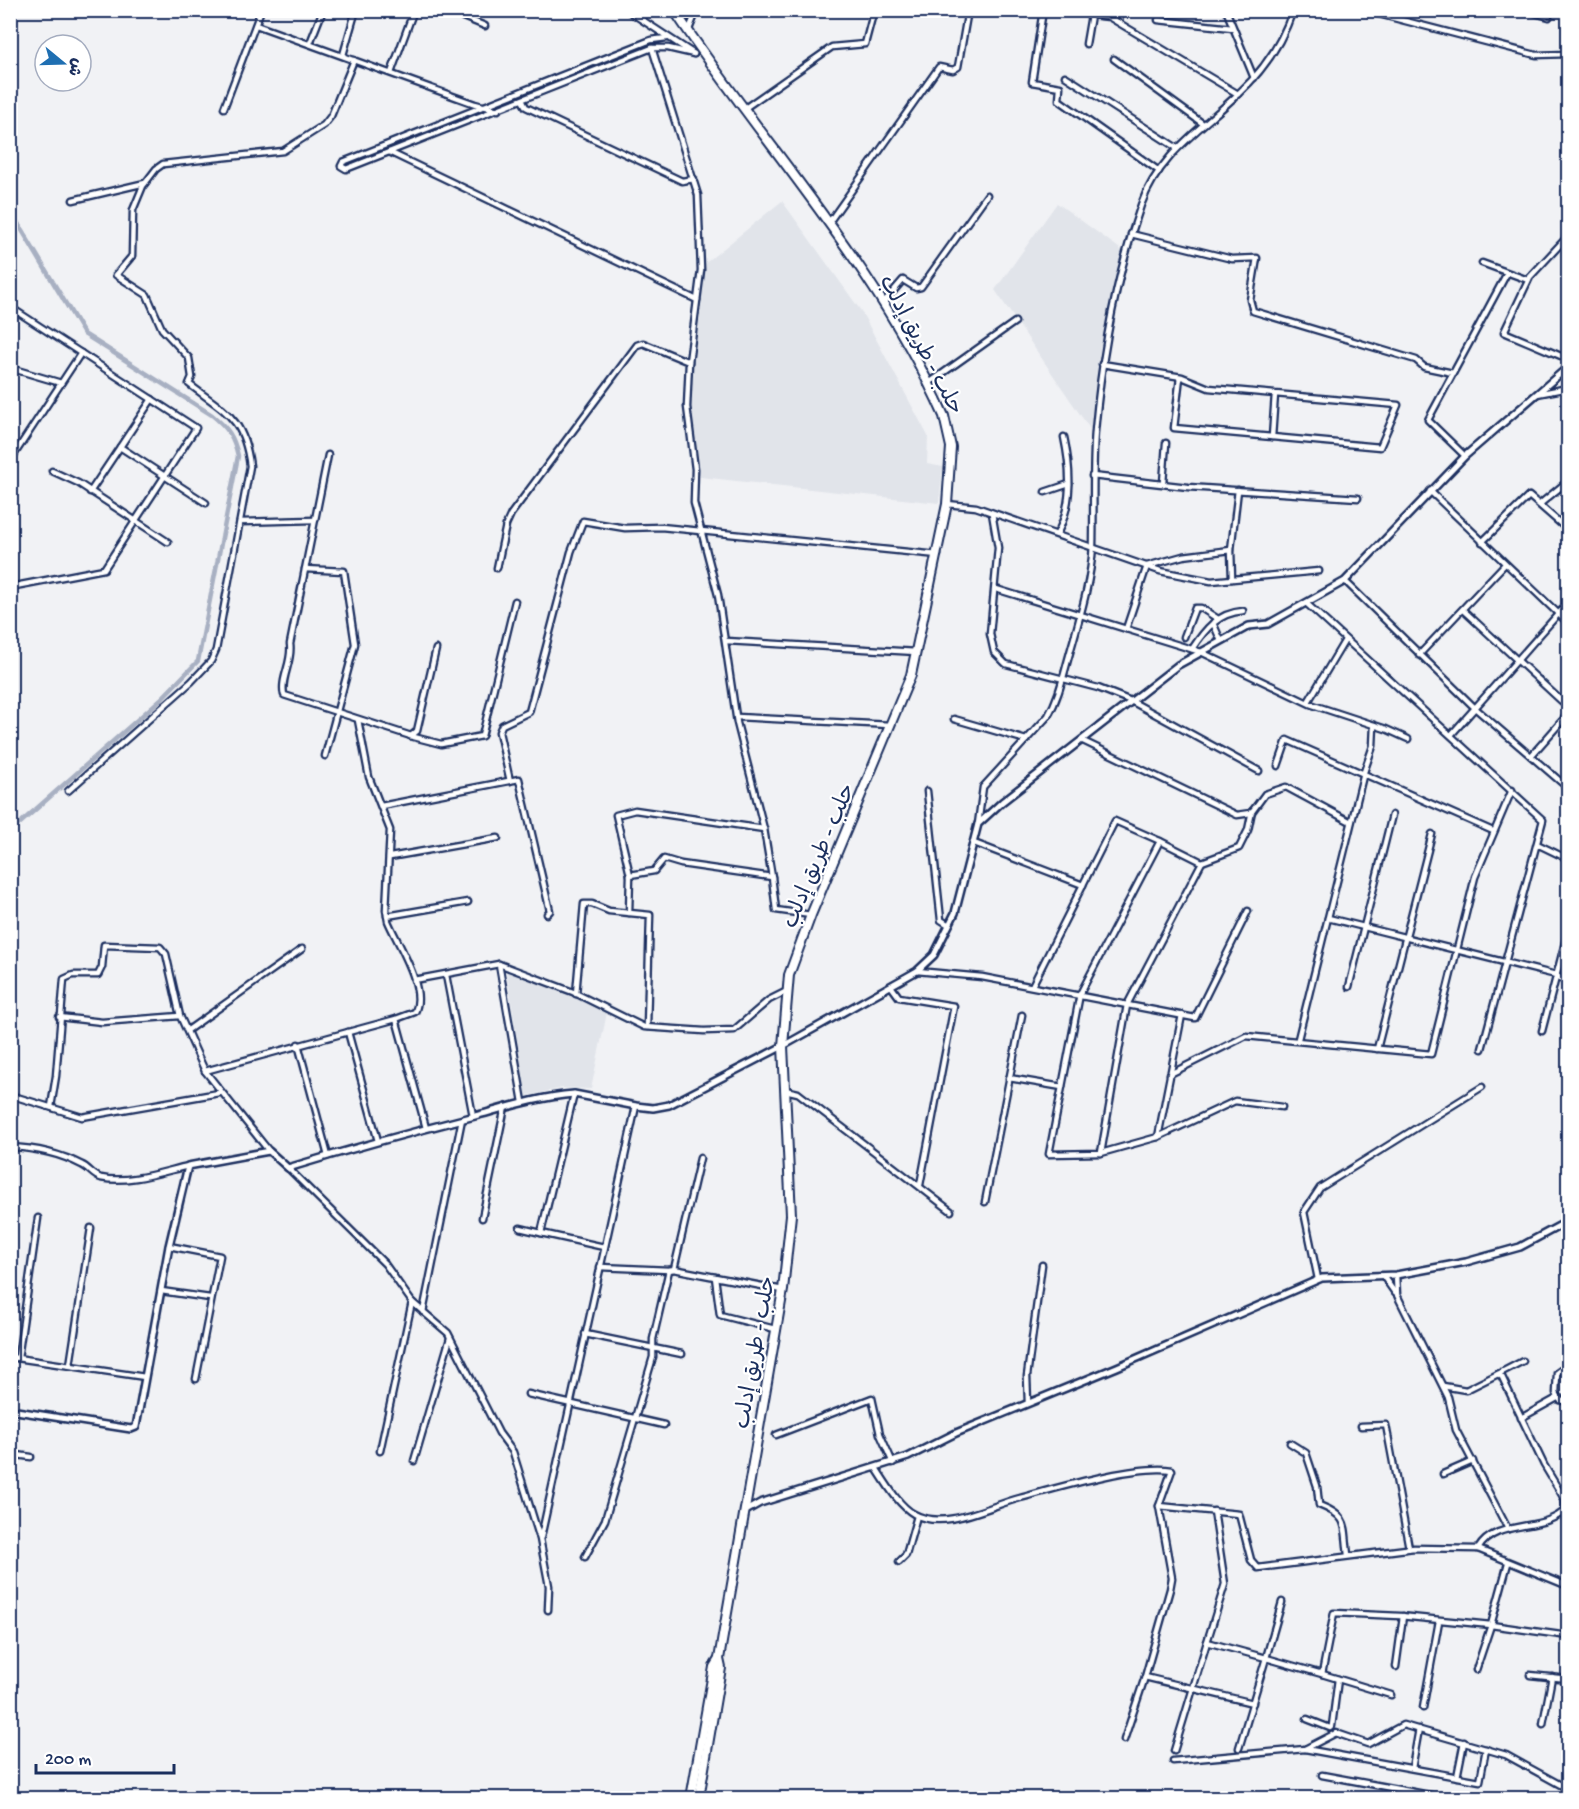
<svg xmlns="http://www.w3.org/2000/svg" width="1579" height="1809" viewBox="0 0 1579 1809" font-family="'Gochi Hand','Playpen Sans Arabic',sans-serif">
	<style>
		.built { fill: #e1e4ea }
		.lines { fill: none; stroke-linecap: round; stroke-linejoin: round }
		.canal { stroke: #a8b0c2; stroke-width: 4.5 }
		.minor-casing { stroke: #1b2f5e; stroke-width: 9 }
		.tertiary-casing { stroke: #1b2f5e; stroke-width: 10 }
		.trunk-casing { stroke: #1b2f5e; stroke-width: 12 }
		.minor { stroke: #fff; stroke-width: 4.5 }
		.tertiary { stroke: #fff; stroke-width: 5 }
		.trunk { stroke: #fff; stroke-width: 8 }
		.labels { text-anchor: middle; stroke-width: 4.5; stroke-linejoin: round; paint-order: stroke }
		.street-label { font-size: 22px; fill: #1b2f5e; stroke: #fff }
	</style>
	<rect width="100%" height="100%" fill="#f1f2f5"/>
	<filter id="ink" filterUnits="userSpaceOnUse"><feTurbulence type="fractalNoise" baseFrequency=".0167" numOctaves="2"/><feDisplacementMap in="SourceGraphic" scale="12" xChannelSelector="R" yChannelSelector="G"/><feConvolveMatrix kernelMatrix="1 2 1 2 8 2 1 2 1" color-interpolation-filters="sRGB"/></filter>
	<g filter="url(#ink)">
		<!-- built -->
		<g class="built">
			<path d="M782 201 861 311 928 436 927 464 943 467 939 503 700 477 686 403 703 265Z"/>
			<path d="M1057 203 1123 251 1100 351 1094 426 1090 429 995 290Z"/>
			<path d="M505 961 608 1008 591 1089 563 1088 526 1096Z"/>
		</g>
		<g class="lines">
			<!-- canal -->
			<path class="canal" d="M10 210 84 334 212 415C228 428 234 437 238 456L198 661 162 698 10 832"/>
			<defs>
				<g id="minor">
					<path d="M446 10 485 26"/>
					<path d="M627 10 694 54"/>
					<path d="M1043 10 1032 82 1060 87 1059 100 1159 171"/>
					<path d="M1092 10 1091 15 1109 17 1238 94"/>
					<path d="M1226 10 1254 78"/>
					<path d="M1363 10 1536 55 1568 54"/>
					<path d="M1524 10 1549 17"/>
					<path d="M1158 20 1233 28"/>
					<path d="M256 25 475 104 498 110"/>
					<path d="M688 32 697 10"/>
					<path d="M667 38 651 40 343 162 341 166 346 169 652 48H668L694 54"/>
					<path d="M310 43 323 10"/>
					<path d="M1086 44 1091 15"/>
					<path d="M652 48 698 195 701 270 689 362 687 407 695 469 694 503 718 595 737 723 764 829 772 877"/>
					<path d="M343 55 356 10"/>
					<path d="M1114 59 1202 123"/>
					<path d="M391 73 414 10"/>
					<path d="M1065 76 1177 148"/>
					<path d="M522 100 526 107 682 181 694 179"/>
					<path d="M224 108 261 10"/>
					<path d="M745 108 832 47 865 44 874 10"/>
					<path d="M389 152 697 300"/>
					<path d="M73 200 145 183"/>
					<path d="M830 221 939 67 953 70 958 67 968 10"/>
					<path d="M1131 234 1232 259 1257 258 1250 300 1253 311 1416 360 1424 367 1453 373"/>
					<path d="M1568 236 1530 277 1504 332 1568 359"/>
					<path d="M1482 263 1528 280"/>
					<path d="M884 302 903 280 916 288 921 287 987 195"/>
					<path d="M10 307 196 428 104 569 10 587"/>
					<path d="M1102 364 1182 377 1209 388 1275 394 1272 437 1380 447 1398 405 1275 394"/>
					<path d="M10 368 61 383"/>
					<path d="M1180 377 1174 428 1272 437"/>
					<path d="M929 383 1015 322"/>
					<path d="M1537 394 1568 388"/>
					<path d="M120 447 206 503"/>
					<path d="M328 455 290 644C293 662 280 678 284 695L411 736 417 731 436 649"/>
					<path d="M1465 456 1428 420 1507 273"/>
					<path d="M10 461 81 353"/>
					<path d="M52 471 78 483 168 542"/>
					<path d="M1092 476 1188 487 1358 498"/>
					<path d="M1163 483 1166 443"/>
					<path d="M1430 491 1568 623"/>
					<path d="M90 492 152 399"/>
					<path d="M1045 492 1069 484"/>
					<path d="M947 504 976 507 1160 571 1211 581 1319 571"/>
					<path d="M1540 504 1568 481"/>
					<path d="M992 513 998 548 990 634 994 652 1006 664 1098 688 1131 701 1259 771"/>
					<path d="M240 522 315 520"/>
					<path d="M1057 534C1073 504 1071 470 1064 437"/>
					<path d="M1482 542 1529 496 1568 530"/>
					<path d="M1231 550 1238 490"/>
					<path d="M497 568 506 525 511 514 637 345 643 343 689 362"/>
					<path d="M305 569 344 571 355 644 325 756"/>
					<path d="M1345 581 1475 708 1568 788"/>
					<path d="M996 589 1201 652 1310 704 1386 729 1408 739"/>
					<path d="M1306 603 1543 820 1482 1049"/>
					<path d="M1463 610 1568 707"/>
					<path d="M1213 623 1221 641"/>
					<path d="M1126 629 1147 566 1183 556 1231 550 1232 579"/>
					<path d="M1184 637 1195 608H1201L1218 619"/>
					<path d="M726 641 917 652"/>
					<path d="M1192 649C1205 629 1218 613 1243 611"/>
					<path d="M1419 655 1505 564"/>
					<path d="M1308 702 1345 640"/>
					<path d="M737 717 890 725"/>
					<path d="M954 719 1026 740"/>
					<path d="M1451 735 1568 603"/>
					<path d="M410 736 441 744 482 736 515 601"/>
					<path d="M1083 741 1237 815 1251 813 1265 794 1286 787 1351 822"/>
					<path d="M1531 756 1568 714"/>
					<path d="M1278 766 1287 740 1493 831"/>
					<path d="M510 781 499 732 502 725 529 712 571 552 583 521 625 528 661 527 938 555"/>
					<path d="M68 791 191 682 211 661 216 650 250 466C244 417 225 412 189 384L192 377 189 358 162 329 147 295 116 275 132 256 133 210 143 186 156 169 163 164 283 151 324 125 331 116 354 60"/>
					<path d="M927 791 941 920 949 925"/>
					<path d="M381 806 519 779 550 911 547 914"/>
					<path d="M978 824 983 787 1048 716C1059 697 1063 677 1069 656 1079 620 1091 582 1093 545 1094 507 1092 469 1095 431 1102 353 1115 279 1141 205 1159 154 1203 128 1239 93 1264 70 1282 43 1293 10"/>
					<path d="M764 829 635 810 616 815 630 875 654 871 664 859 681 864 772 877 776 910 811 915"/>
					<path d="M1160 841 1202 862"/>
					<path d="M974 843 1083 885"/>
					<path d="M1537 844 1568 859"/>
					<path d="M390 857 498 838"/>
					<path d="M629 913 630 875"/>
					<path d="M387 916 468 902"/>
					<path d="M1328 918 1556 975 1568 984"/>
					<path d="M499 964 523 1102"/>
					<path d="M917 971 982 977 1195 1018 1248 911"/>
					<path d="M446 975 473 1116"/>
					<path d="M414 980 499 964 573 992 644 1027 704 1031 734 1030 769 1000 787 991"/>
					<path d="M891 986 899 997 954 1006 920 1185"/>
					<path d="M1032 986 1115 821 1160 841 1080 994 1049 1154 1101 1153 1158 1137 1235 1101 1282 1107"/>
					<path d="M1349 987 1392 815"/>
					<path d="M576 994 584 904H592L609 911 650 915 647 1027"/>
					<path d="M59 1017 102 1022 180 1016"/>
					<path d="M396 1019 426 1128"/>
					<path d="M188 1030 302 949"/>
					<path d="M1542 1031 1568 931"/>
					<path d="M348 1032 378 1141"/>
					<path d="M1298 1039 1364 772 1373 746 1374 725"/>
					<path d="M298 1044 328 1156"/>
					<path d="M1377 1049 1432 834"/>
					<path d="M205 1071 396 1019 415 1012C427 988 397 943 388 921L386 910 390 830 369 777 358 720"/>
					<path d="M1170 1074 1246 1036 1431 1054 1475 877 1512 790"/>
					<path d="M1009 1078 1062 1087"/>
					<path d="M785 1090 798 1093 951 1211"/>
					<path d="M10 1095 82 1117 219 1093"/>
					<path d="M51 1107 56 1076 64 979 73 975H98L102 967 104 945 160 947 166 954 180 1016 205 1071 269 1151"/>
					<path d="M1158 1137 1182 1015"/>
					<path d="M10 1147C36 1148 59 1153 82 1165 89 1168 93 1176 101 1178 128 1184 162 1172 188 1166"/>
					<path d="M1101 1153 1127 1005 1202 862 1239 848 1248 830 1252 811"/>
					<path d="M288 1168 385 1264 412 1302 448 1333 499 1433 513 1452 540 1539 549 1586 548 1610"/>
					<path d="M985 1202 1022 1015"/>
					<path d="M482 1218 505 1107"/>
					<path d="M1559 1226 1568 1219"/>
					<path d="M520 1228 541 1233 574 1094"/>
					<path d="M541 1233 604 1247"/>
					<path d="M169 1246 220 1256 196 1379"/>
					<path d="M600 1267 669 1270"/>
					<path d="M674 1269 715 1277 720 1315 775 1329"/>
					<path d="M1396 1275 1397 1295 1448 1397 1456 1430 1508 1529"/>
					<path d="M1383 1276 1395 1293"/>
					<path d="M715 1277 783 1290"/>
					<path d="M1318 1279 1304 1212 1320 1188 1482 1087"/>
					<path d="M161 1291 210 1298"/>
					<path d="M423 1312 462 1119"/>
					<path d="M585 1334 682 1354"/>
					<path d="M10 1357 145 1377"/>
					<path d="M18 1358 38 1218"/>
					<path d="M70 1365 91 1228"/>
					<path d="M1568 1365 1557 1373 1556 1393 1560 1400 1568 1403"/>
					<path d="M1498 1374 1523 1361"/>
					<path d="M1443 1386 1466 1390 1498 1374 1502 1377 1544 1465 1565 1500 1566 1509C1544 1533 1496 1518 1478 1549"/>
					<path d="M528 1394 664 1425"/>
					<path d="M1028 1403 1027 1376 1042 1265"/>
					<path d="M1521 1418 1559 1397"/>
					<path d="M1361 1426 1386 1425 1409 1548"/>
					<path d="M776 1435 872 1398 880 1434 893 1463"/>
					<path d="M1290 1443 1306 1453 1317 1486 1319 1505C1350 1517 1344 1525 1348 1555"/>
					<path d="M380 1451 412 1302"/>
					<path d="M10 1454 31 1457"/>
					<path d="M414 1461 450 1338"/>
					<path d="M876 1468C886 1483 898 1505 914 1514 944 1531 989 1506 1020 1498 1057 1488 1137 1464 1172 1470L1159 1506 1172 1578 1170 1589 1145 1677"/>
					<path d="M1443 1474 1473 1461"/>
					<path d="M1159 1506 1239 1514 1251 1560 1258 1568 1414 1548 1478 1549 1568 1586"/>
					<path d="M1214 1511 1225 1584 1207 1642 1266 1658 1239 1748"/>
					<path d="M1563 1513 1566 1521 1568 1586"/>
					<path d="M541 1537 636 1106"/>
					<path d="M585 1557 605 1520 653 1357V1339L669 1270 674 1269 700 1158"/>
					<path d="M899 1562 906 1555 917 1516"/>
					<path d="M1508 1563 1491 1625 1568 1636"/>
					<path d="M1282 1602 1266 1658 1322 1674 1334 1613 1400 1616 1491 1625 1476 1670"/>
					<path d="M1396 1667 1403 1616"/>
					<path d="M1322 1674 1391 1695"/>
					<path d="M1530 1675 1568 1679"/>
					<path d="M1423 1708 1439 1621"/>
					<path d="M1307 1719 1330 1728 1332 1726 1338 1679"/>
					<path d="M1543 1724 1552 1677"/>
					<path d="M1124 1740 1145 1677 1253 1703"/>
					<path d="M1305 1749 1480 1781 1486 1749"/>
					<path d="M1174 1751 1207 1642"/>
					<path d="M1173 1761 1305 1749 1336 1733 1368 1744 1403 1725 1506 1755 1568 1789"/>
					<path d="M1412 1768 1419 1729"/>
					<path d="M1322 1775 1446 1798"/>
					<path d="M1457 1777 1464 1742"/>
				</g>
				<g id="tertiary">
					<path d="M10 1410 131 1429 136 1427 169 1246 188 1166 269 1151 288 1168C350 1149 412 1132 475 1116 508 1107 539 1097 574 1094L636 1106 653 1108 669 1105 783 1046 917 971 934 955 955 913 978 824 1002 802 1178 665 1249 626 1268 624 1345 581 1465 456 1568 367"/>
					<path d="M744 1512 760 1503 908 1457 956 1433 1117 1367 1322 1278 1396 1275 1466 1262 1520 1247 1559 1226 1568 1225"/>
				</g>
				<g id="trunk">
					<path d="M674 10C765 148 876 263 944 416L951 447 947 504 911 675 811 915 789 975 783 1046 791 1215 783 1290 719 1659 714 1667 691 1798"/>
					<path d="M699 1798 721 1668 719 1659"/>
				</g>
			</defs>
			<!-- minor casing -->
			<use href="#minor" class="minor-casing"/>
			<!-- tertiary casing -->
			<use href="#tertiary" class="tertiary-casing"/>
			<!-- trunk casing -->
			<use href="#trunk" class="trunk-casing"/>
			<!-- minor -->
			<use href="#minor" class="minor"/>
			<!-- tertiary -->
			<use href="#tertiary" class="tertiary"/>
			<!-- trunk -->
			<use href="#trunk" class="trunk"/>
		</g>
	</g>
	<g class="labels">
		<!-- street labels -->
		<g class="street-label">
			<text transform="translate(923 344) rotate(62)" y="8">حلب - طريق إدلب</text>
			<text transform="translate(817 855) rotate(-67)" y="8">حلب - طريق إدلب</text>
			<text transform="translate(753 1352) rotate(-80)" y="8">حلب - طريق إدلب</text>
		</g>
	</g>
	<!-- margin -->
	<rect width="1579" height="1809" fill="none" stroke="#fff" stroke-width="36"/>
	<rect x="18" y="18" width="1543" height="1773" fill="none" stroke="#1b2f5e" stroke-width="2" filter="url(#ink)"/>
	<!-- north arrow -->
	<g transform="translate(63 63) rotate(109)"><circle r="28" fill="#ffffff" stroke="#a4acbf" stroke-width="1.5"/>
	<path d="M0-4.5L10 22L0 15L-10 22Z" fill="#1f6fb2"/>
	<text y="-9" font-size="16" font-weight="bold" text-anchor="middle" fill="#1b2f5e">ش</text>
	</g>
	<!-- scale -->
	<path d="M36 1764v9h138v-9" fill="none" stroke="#1b2f5e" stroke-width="3"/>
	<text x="45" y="1764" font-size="18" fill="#1b2f5e" stroke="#ffffff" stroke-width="4.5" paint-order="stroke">200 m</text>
</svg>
